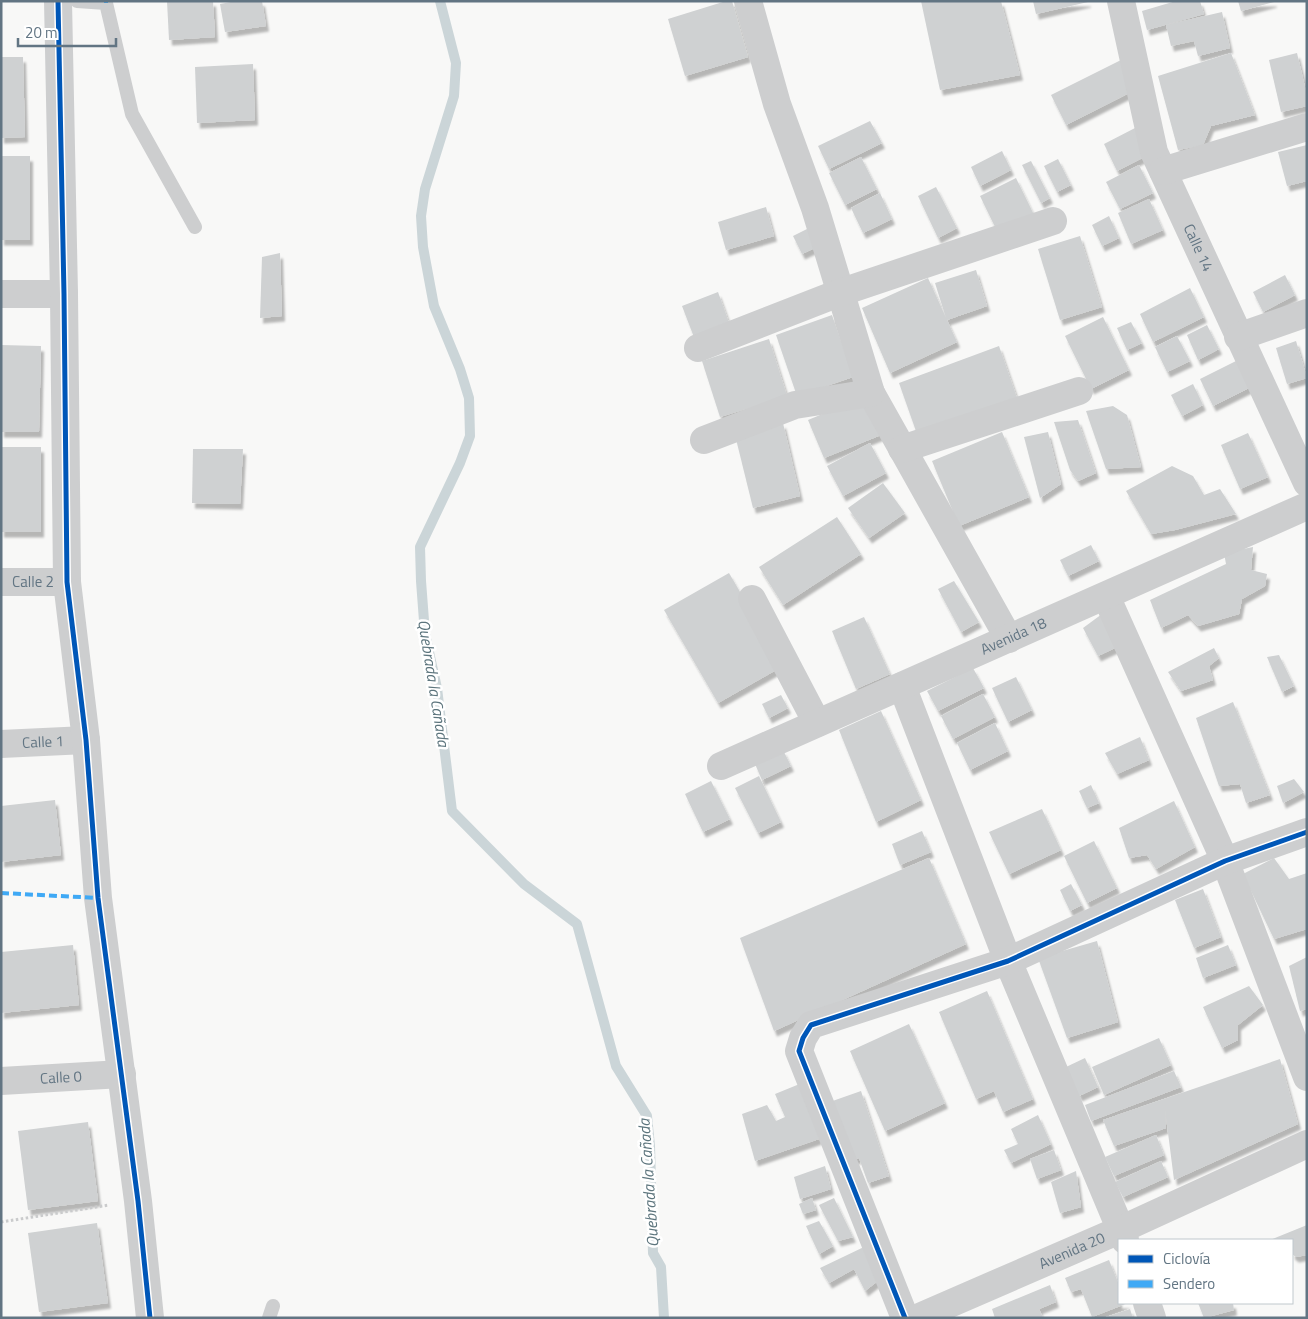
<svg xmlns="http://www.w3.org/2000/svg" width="1308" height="1319" viewBox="0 0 1308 1319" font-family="'Titillium Web',sans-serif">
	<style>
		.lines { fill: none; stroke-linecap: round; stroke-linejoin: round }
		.stream { stroke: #cbd5d8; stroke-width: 10 }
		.building { fill: #cfd1d2; filter: url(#shadow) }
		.path { stroke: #cacbcc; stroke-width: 3; stroke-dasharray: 2.5 2.5; stroke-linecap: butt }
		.service { stroke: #cdcecf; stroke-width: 14 }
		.minor { stroke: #cdcecf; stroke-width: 28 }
		.tertiary { stroke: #cdcecf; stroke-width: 28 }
		.quiet { stroke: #3fa9f5; stroke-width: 4; stroke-dasharray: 8 4; stroke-linecap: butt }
		.cycleway-casing { stroke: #fff; stroke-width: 8 }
		.cycleway { stroke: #0057b8; stroke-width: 5 }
		.labels { text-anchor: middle; stroke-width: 5; stroke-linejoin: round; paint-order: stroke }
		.street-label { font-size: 15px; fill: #627583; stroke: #fff }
		.water-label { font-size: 16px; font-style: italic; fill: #5d757d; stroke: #fff }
	</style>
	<defs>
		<filter id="shadow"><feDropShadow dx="3" dy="5.5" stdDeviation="1" flood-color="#0004"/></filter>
	</defs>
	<rect width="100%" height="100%" fill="#f8f8f7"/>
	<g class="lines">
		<path class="stream" d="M440,1L456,63L454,96L425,189L421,216L423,247L434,306L460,369L469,398L470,436L460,463L420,547L421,581L425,634L437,688L452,811L524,884L577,924L616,1066L647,1116L650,1146L653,1253L661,1267L664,1318"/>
	</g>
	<g class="building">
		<path d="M167,1H213L215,37L169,40Z"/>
		<path d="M236,1H262L266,26L225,32L220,4Z"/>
		<path d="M726,1H732L748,57L685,76L668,19Z"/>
		<path d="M921,1H1001L1020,75L940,90Z"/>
		<path d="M1033,1H1088V2L1036,14Z"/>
		<path d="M1176,1H1200L1204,14L1147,30L1142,11Z"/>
		<path d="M1238,1H1274V2L1241,11Z"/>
		<path d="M1222,12L1230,48L1198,56L1194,41L1171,46L1166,25Z"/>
		<path d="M1231,53L1255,115L1211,126L1203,145L1178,150L1158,76Z"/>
		<path d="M1297,53L1307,96V106L1281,112L1269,60Z"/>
		<path d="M1,57H23L25,137L1,138Z"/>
		<path d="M1121,60L1135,90L1066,125L1051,95Z"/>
		<path d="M253,64L255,120L197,123L195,67Z"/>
		<path d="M870,121L882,143L829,169L818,146Z"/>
		<path d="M1135,128L1148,155L1117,171L1104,144Z"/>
		<path d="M1307,145V181L1287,186L1278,152Z"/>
		<path d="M1002,151L1011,170L980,186L971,167Z"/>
		<rect x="1" y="156" width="29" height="84"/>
		<path d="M861,157L877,189L845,205L829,173Z"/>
		<path d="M1058,159L1071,185L1057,192L1044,166Z"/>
		<path d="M1031,161L1050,198L1041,203L1022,165Z"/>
		<path d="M1139,165L1153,193L1120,209L1106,182Z"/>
		<path d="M1016,178L1034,215L998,233L980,196Z"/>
		<path d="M936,187L957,228L938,238L918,196Z"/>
		<path d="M880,193L892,219L863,233L851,208Z"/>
		<path d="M1149,199L1163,230L1131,244L1118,213Z"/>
		<path d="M766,207L774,236L726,250L718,222Z"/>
		<path d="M1109,216L1119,238L1102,246L1092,225Z"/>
		<path d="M813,226L823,244L802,254L793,236Z"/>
		<path d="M1080,236L1102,307L1060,320L1038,249Z"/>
		<path d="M280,253L282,316L260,318L262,257Z"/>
		<path d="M976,270L987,306L947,320L957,342L890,373L862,308L928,278L946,318L935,283Z"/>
		<path d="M1285,275L1295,295L1263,312L1253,292Z"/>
		<path d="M1190,288L1204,317L1153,342L1140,314Z"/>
		<path d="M718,292L732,331L697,345L682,306Z"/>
		<path d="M832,315L853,377L797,396L776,335Z"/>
		<path d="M1103,317L1129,370L1091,389L1065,336Z"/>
		<path d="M1131,322L1142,343L1127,350L1117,328Z"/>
		<path d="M1207,325L1219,349L1198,360L1187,335Z"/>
		<path d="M1177,336L1190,361L1167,372L1155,347Z"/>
		<path d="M769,339L787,396L720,417L702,361Z"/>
		<path d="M1296,341L1307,378L1287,384L1276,348Z"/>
		<path d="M1,345L41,346L39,432H1Z"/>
		<path d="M999,346L1017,398L917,434L899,383Z"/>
		<path d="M1242,358L1255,385L1213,406L1200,379Z"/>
		<path d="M1193,384L1203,405L1182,416L1171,395Z"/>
		<path d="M866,396L881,435L824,458L808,420Z"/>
		<path d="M1113,406L1127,415L1141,467L1106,469L1086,411Z"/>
		<path d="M1078,420L1096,473L1078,481L1070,470L1054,422Z"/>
		<path d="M783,423L800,496L753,508L735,435Z"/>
		<path d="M1002,432L1029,497L959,526L932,461Z"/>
		<path d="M1048,432L1061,484L1040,498L1024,437Z"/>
		<path d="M1248,433L1268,477L1240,489L1221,445Z"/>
		<path d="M870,443L886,473L843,496L827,466Z"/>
		<rect x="1" y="447" width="40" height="85"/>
		<path d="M193,449H243L240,504L192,503Z"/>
		<path d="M1172,466L1193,476L1204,495L1220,489L1236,514L1175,530L1151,534L1126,491Z"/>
		<path d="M883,483L905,513L869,538L848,508Z"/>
		<path d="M837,517L861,554L783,605L759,567Z"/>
		<path d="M1091,545L1099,561L1068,576L1060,560Z"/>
		<path d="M1253,547L1251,570L1267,574L1265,586L1242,599L1239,614L1198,626L1188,615L1161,628L1150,600L1226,564L1224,553Z"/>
		<path d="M729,573L783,666L718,703L664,610Z"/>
		<path d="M954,581L979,622L961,632L938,589Z"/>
		<path d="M1102,614L1117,647L1098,656L1083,628Z"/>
		<path d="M864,617L890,674L856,689L832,631Z"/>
		<path d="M1214,648L1219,658L1209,666L1213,680L1181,691L1168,672Z"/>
		<path d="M1279,655L1294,686L1282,692L1267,657Z"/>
		<path d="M973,668L984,688L938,711L927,691Z"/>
		<path d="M1016,677L1032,710L1008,722L992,688Z"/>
		<path d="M983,694L995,717L953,739L941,716Z"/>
		<path d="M781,695L788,708L769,718L762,704Z"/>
		<path d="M1233,702L1270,795L1246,803L1240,784L1219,786L1196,718Z"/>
		<path d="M881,711L921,800L876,822L839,730Z"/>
		<path d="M995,723L1008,751L970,770L957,743Z"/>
		<path d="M1140,737L1149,760L1117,774L1105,753Z"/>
		<path d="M783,750L791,766L762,780L755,764Z"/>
		<path d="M759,776L781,822L758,833L735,788Z"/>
		<path d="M1294,779L1304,792L1283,803L1277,786Z"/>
		<path d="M711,781L730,819L703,832L685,794Z"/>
		<path d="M1091,785L1099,803L1087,808L1079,791Z"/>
		<path d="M55,800L61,855L1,862V806Z"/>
		<path d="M1174,801L1195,847L1156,869L1147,855L1129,858L1119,828Z"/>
		<path d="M1042,809L1061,850L1009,874L989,832Z"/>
		<path d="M922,831L931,852L900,865L892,844Z"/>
		<path d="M1094,841L1117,888L1087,903L1064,856Z"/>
		<path d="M929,858L966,944L774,1031L740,938Z"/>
		<path d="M1274,858L1289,879L1307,873V929L1274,939L1243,874Z"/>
		<path d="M1071,884L1082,905L1070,911L1060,890Z"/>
		<path d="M1203,889L1221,937L1194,948L1175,900Z"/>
		<path d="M1097,941L1118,1022L1067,1038L1038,958Z"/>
		<path d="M73,945L79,1005L1,1013V952Z"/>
		<path d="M1228,945L1236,965L1203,978L1196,958Z"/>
		<path d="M1307,957V1009L1300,1011L1289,966Z"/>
		<path d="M1249,986L1263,1005L1238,1025V1040L1222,1048L1203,1007Z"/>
		<path d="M987,991L1033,1099L1003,1112L994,1091L976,1099L939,1012Z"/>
		<path d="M909,1024L945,1103L885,1131L850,1051Z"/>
		<path d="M1159,1038L1171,1065L1104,1095L1092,1067Z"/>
		<path d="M1085,1058L1098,1087L1079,1096L1066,1067Z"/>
		<path d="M1280,1059L1298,1124L1174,1180L1165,1109L1166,1128L1114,1146L1103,1120Z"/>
		<path d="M1174,1071L1181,1087L1091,1121L1085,1105Z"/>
		<path d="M802,1083L819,1139L755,1161L742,1114L767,1105L776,1121L785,1117L775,1094Z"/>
		<path d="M861,1091L889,1176L868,1183L859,1158L844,1162L824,1104Z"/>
		<path d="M1038,1115L1051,1144L1011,1163L1004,1150L1018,1144L1011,1129Z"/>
		<path d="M88,1122L98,1201L28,1210L18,1131Z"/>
		<path d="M1156,1135L1164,1155L1114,1176L1105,1157Z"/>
		<path d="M1054,1150L1061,1170L1037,1179L1030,1159Z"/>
		<path d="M1161,1161L1168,1177L1123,1197L1115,1182Z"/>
		<path d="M825,1166L831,1189L800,1199L794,1177Z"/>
		<path d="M1076,1171L1081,1207L1060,1213L1051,1182Z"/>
		<path d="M812,1198L816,1210L803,1214L799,1204Z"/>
		<path d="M834,1198L853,1237L838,1241L819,1205Z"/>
		<path d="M819,1221L833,1246L819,1254L806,1226Z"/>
		<path d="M97,1223L108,1303L39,1312L28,1233Z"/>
		<path d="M1307,1225V1255L1296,1257L1292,1254V1240H1270Z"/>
		<path d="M866,1246L879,1280L865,1291L854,1269L829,1283L820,1268Z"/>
		<path d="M1109,1260L1119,1285V1303H1128L1092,1317L1081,1289L1071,1292L1065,1278Z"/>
		<path d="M1050,1285L1056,1302L1039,1309L1043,1318H995L992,1309Z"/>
		<path d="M1198,1303H1233L1234,1310L1204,1318Z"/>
		<path d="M1130,1309L1133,1318H1106V1317Z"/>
	</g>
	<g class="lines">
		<path class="path" d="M1,1222L109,1205"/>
		<g class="service">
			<path d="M77,1L106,3L132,114L195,227"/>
			<path d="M269,1318L273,1306"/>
		</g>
		<g class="minor">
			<path d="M748,1L777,104L815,208L871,393L1009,639"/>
			<path id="s1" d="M1121,1L1154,152L1307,483"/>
			<path d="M1163,171L1307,127"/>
			<path d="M1,294H64"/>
			<path d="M1238,337L1307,313"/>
			<path d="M698,348L839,293L1053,221"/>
			<path d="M704,440L795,405L871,393"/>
			<path d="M902,449L1079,391"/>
			<path id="s2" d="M1,582H67"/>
			<path d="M1106,596L1225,861L1307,1077"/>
			<path d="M752,599L817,723"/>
			<path d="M902,686L1008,961L1125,1240"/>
			<path id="s3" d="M1,744L86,740"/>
			<path id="s4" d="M721,766L1307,506"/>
			<path d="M1147,1303L1152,1318"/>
			<path d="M905,1318L799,1051L803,1038L811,1025L1008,961L1225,861L1307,832"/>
			<path id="s5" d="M917,1318L1122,1229L1307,1144"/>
		</g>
		<g class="tertiary">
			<path d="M58,1L64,294L67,582L86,740L98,898L138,1201L150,1318"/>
			<path id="s6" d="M1,1081L122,1074"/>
		</g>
		<g class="quiet">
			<path d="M106,3V1"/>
			<path d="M1,893L98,898"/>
		</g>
		<defs>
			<g id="cycleway">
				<path d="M58,1L64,294L67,582L86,740L98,898L138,1201L150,1318"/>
				<path d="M905,1318L799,1051L803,1038L811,1025L1008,961L1225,861L1307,832"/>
			</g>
		</defs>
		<use href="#cycleway" class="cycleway-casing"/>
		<use href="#cycleway" class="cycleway"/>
	</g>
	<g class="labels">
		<g class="street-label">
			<text dy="5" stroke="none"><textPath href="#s1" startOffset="260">Calle 14</textPath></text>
			<text dy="5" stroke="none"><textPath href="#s2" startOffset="32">Calle 2</textPath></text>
			<text dy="5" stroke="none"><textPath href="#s4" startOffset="320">Avenida 18</textPath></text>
			<text dy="5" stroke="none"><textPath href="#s3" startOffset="42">Calle 1</textPath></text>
			<text dy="5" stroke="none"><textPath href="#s6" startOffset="60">Calle 0</textPath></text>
			<text dy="5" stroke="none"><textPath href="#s5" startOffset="169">Avenida 20</textPath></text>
		</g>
		<g class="water-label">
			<text transform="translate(434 683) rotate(81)" y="6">Quebrada la Cañada</text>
			<text transform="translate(648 1183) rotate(-94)" y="6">Quebrada la Cañada</text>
		</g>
	</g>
	<rect width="1308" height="1319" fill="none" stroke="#627583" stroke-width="5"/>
	<rect x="1118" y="1239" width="175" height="65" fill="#ffffff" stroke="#c0c8cd"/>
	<rect x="1128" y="1255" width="25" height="8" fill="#0057b8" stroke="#c0c8cd"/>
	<text x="1163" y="1264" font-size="15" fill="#627583">Ciclovía</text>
	<rect x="1128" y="1280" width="25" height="8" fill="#3fa9f5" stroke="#c0c8cd"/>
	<text x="1163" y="1289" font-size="15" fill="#627583">Sendero</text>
	<path d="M18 38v8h98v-8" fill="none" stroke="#627583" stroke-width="2.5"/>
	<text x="25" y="38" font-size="15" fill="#627583" stroke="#ffffff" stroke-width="4" paint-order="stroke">20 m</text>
</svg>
